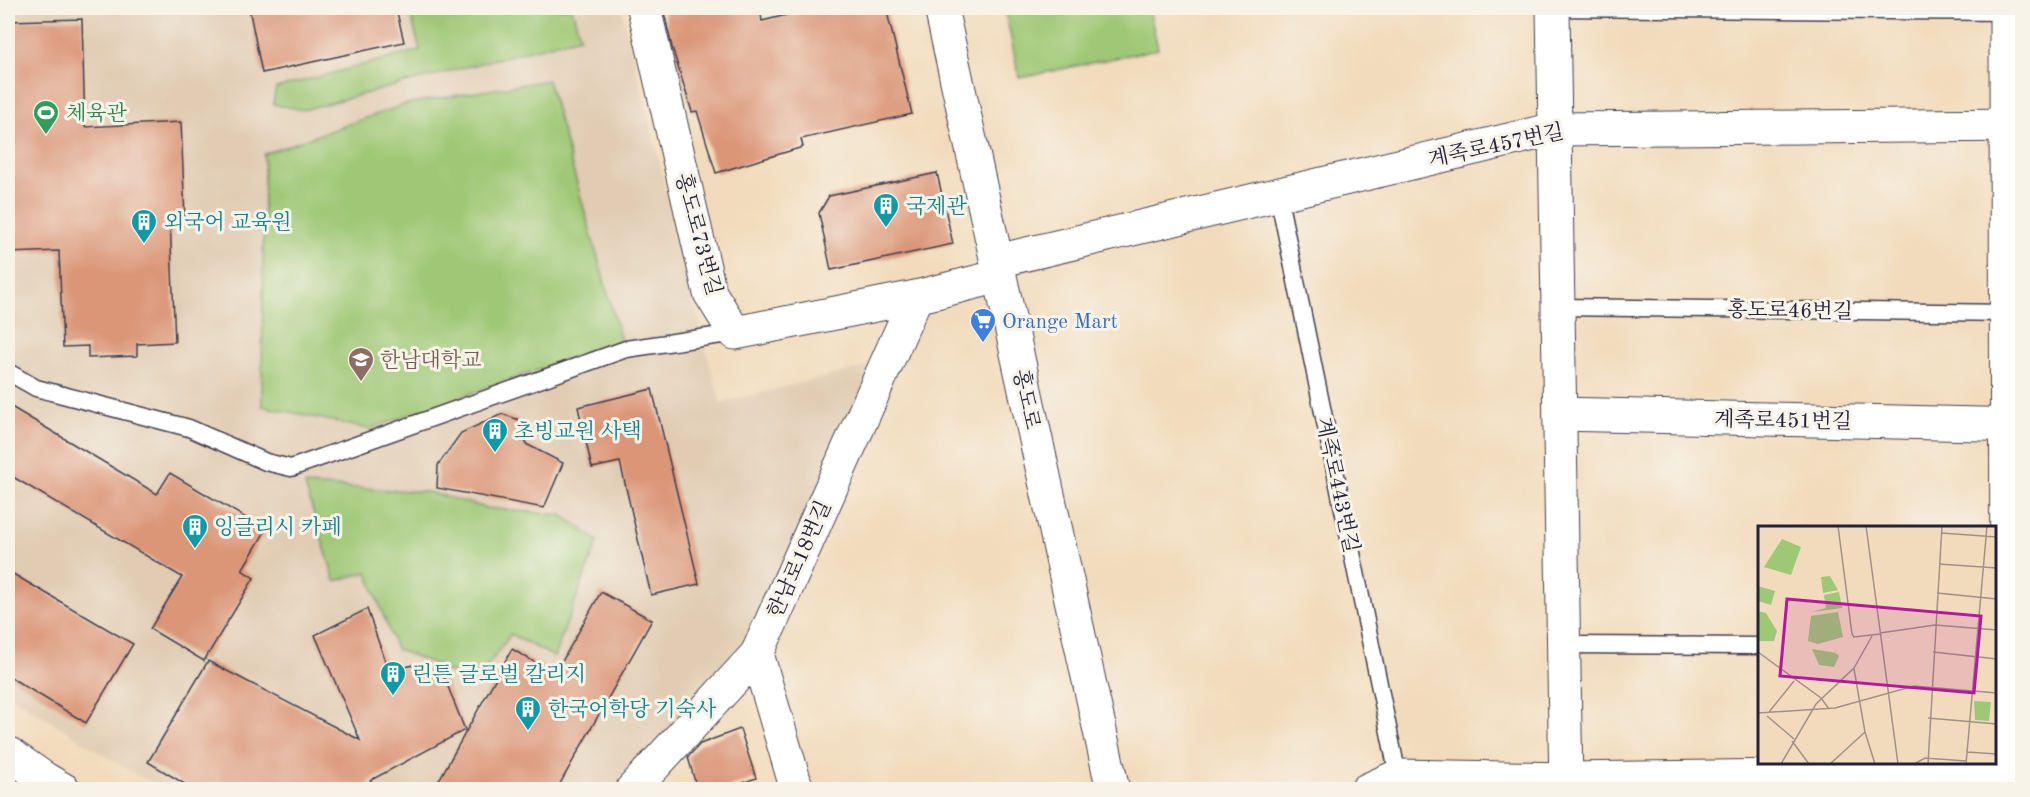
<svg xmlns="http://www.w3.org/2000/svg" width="2030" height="797" viewBox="0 0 2030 797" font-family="'Old Standard TT','Noto Serif KR',serif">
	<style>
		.built { fill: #e1ccb3 }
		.green { fill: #9ec875; stroke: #607558; stroke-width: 1.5 }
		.building { fill: #db9678 }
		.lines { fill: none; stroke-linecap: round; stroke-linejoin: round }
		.service-casing { stroke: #413e4e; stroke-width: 19 }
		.minor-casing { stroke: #413e4e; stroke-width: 35 }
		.service { stroke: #fff; stroke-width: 16 }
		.minor { stroke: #fff; stroke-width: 33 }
		.labels { text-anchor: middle; stroke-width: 6; stroke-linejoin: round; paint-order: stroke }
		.leisure-label { font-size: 21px; fill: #27864d; stroke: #f7f3e8; text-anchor: start }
		.street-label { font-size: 21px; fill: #22223b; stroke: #f7f3e8 }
		.culture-label { font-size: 21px; fill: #0d838f; stroke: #f7f3e8; text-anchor: start }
		.shop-label { font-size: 21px; fill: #366cbe; stroke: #f7f3e8; text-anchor: start }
		.education-label { font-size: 21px; fill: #785e54; stroke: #f7f3e8; text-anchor: start }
		.inset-road { fill: none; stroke: #9f9188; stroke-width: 1.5 }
		.view { fill: #b5179e; fill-opacity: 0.15; stroke: #b5179e; stroke-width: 3 }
		.inset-edge { fill: none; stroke: #22223b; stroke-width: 3 }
	</style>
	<rect width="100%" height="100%" fill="#f7f3e8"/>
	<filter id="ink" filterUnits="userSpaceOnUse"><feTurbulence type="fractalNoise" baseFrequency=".0167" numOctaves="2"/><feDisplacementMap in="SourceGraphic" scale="12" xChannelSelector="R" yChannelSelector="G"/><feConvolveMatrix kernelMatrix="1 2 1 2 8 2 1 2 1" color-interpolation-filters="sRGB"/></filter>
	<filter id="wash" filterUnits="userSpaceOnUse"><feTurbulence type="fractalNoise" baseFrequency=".008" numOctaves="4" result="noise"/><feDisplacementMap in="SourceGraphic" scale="24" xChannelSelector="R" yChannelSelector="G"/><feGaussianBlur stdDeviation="1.35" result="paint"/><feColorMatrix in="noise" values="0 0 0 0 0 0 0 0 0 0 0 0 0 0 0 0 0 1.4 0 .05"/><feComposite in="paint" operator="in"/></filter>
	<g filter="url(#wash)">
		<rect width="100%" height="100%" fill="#f2dbbc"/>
		<path class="built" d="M8,8H621L708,358L721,403L881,363L739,668L628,789H165L133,773L8,694Z"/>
		<g class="green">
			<path d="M409,8H572L580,37L303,110L273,104L276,88L420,50Z"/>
			<path d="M1038,8H1149L1158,49L1019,78L1006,14Z"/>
			<path d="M548,80L621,341L369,429L262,406L264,154L406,104Z"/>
			<path d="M305,485L429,492L486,508L562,515L598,541L554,657L511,634L482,673L467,682L437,665L396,649L367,572L335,581Z"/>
		</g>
		<g id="blocks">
			<g class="building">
				<path d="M249,8H396L404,42L262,73Z"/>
				<path d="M663,8H760L762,21L815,8H886L912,114L801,139L803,147L716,173L697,111L692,112L672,47Z"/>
				<path d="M82,19L85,127L181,122L185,219L170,220L175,342L137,344V356L88,358V346L63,347L59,251L8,253V21Z"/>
				<path d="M937,173L953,244L831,270L819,213L829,196Z"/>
				<path d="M652,389L699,584L651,595L620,462L592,468L578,407Z"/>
				<path d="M8,405L157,494L170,473L266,530L242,570L254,578L204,661L150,629L182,577L8,474Z"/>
				<path d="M502,414L525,422L526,444L563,463L544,508L437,488L438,465L461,433Z"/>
				<path d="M8,571L133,644L86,723L8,676Z"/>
				<path d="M601,592L652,620L557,789H434L512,649L555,674Z"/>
				<path d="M367,609L389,672L413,665L417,673L428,671L435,677L443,674L465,730L371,780L365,789H193L148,762L208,661L360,740L315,635Z"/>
				<path d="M740,729L756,778L727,789H697L688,757L700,744Z"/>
			</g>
		</g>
	</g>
	<g filter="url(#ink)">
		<use href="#blocks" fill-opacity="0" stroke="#413e4e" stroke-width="1.5"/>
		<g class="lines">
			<defs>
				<g id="service">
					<path d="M1553,8L2011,12"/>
					<path d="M1278,194L1398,776"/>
					<path d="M1558,307L2010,313"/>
					<path d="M8,372L36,388L189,428L266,462L291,468L626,349L735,333"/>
					<path d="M1564,645L1760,646"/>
				</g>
				<g id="minor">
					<path d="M644,8L710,293L735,333L916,297L1000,276"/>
					<path d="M941,8L1113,790"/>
					<path d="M1553,8L1566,790"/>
					<path d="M2006,8L2007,790"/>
					<path d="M997,261L1555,129L2022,125"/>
					<path d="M1560,414L2022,425"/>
					<path d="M757,654L797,790"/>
					<path d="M8,753L45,779L64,790"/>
					<path d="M632,790L757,654L916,297"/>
					<path d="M1367,790L1398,776L1566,779L2022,773"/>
				</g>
			</defs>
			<use href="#service" class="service-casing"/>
			<use href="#minor" class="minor-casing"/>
			<use href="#service" class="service"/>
			<use href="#minor" class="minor"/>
		</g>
	</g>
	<defs>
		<symbol id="stadium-pin" viewBox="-11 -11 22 30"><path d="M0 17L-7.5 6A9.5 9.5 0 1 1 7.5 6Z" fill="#2e9e5b" stroke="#f7f3e8"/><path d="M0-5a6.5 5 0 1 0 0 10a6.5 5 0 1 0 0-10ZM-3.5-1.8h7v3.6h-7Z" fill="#fff"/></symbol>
		<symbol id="building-pin" viewBox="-11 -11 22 30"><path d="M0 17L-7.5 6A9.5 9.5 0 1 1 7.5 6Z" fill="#0f9aa8" stroke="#f7f3e8"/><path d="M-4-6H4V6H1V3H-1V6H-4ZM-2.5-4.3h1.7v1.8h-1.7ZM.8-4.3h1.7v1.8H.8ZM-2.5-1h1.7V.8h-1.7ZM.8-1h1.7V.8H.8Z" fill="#fff"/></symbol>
		<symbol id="supermarket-pin" viewBox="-11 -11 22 30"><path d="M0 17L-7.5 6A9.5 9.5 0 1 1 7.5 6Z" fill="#3f7fe0" stroke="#f7f3e8"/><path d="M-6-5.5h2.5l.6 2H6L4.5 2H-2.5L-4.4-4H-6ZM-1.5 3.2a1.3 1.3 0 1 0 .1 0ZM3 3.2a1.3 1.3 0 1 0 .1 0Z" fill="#fff"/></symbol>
		<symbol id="university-pin" viewBox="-11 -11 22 30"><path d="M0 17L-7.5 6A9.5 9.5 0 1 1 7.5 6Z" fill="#8d6e63" stroke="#f7f3e8"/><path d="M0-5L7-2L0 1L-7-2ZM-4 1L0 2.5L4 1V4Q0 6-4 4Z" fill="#fff"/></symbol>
	</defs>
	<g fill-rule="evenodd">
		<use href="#stadium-pin" x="31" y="98" width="30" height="40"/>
		<use href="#building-pin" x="871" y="191" width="30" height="40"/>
		<use href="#building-pin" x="129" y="207" width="30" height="40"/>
		<use href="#supermarket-pin" x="968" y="306" width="30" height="40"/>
		<use href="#university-pin" x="346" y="345" width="30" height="40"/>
		<use href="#building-pin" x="480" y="416" width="30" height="40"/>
		<use href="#building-pin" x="180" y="512" width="30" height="40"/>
		<use href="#building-pin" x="378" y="659" width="30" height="40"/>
		<use href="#building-pin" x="513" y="694" width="30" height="40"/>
	</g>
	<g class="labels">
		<g class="leisure-label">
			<text x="66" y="120">체육관</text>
		</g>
		<g class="street-label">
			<text transform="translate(1496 145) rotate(-12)" y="7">계족로457번길</text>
			<text transform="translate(699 234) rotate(75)" y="7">홍도로73번길</text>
			<text transform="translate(1790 310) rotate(1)" y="7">홍도로46번길</text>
			<text transform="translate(1027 399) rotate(78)" y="7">홍도로</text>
			<text transform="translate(1783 420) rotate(1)" y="7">계족로451번길</text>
			<text transform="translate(1338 485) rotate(78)" y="7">계족로443번길</text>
			<text transform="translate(799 559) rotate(-66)" y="7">한남로18번길</text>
		</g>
		<g class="culture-label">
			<text x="906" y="213">국제관</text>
			<text x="164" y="229">외국어 교육원</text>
			<text x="514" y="438">초빙교원 사택</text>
			<text x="214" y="534">잉글리시 카페</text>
			<text x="412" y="681">린튼 글로벌 칼리지</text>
			<text x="548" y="716">한국어학당 기숙사</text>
		</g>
		<g class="shop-label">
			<text x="1002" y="328">Orange Mart</text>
		</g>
		<g class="education-label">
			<text x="380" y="367">한남대학교</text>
		</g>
	</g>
	<g transform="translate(1758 526)">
		<rect width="238" height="238" fill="#f2dbbc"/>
		<path d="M24,13L43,21L33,49L6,41ZM72,50L80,64L65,67L63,51ZM0,60L17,65L13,79L0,75ZM81,66L84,82L54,86L68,82L66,69ZM0,85L8,87L19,105L16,115H0ZM80,86L85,111L60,118L50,115L53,90ZM54,123L78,127L81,130L76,141L61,139ZM216,175L233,176L231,195L217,194Z" fill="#9ec875"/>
		<path class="inset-road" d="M80,0L94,108L96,111L122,108M108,0L140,238M183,7L239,11M181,38L239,42M179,67L239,73M122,107L177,99L239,104M0,126L63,172L71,183M175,126L239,133M96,143L107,206L117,238M11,186L36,155M0,187L77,182L156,160L239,167M9,190L36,213M170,192L239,198M34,215L51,238M209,226L239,228M23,238L58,178L96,142L114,110M72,238L107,206M156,238L167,232L208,235M170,238L184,0M208,238L229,0"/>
		<path class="view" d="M29,73L223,90L216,167L22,150Z"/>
		<rect width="238" height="238" class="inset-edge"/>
	</g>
	<rect width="2030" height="797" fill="none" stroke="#f7f3e8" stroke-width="30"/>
</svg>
